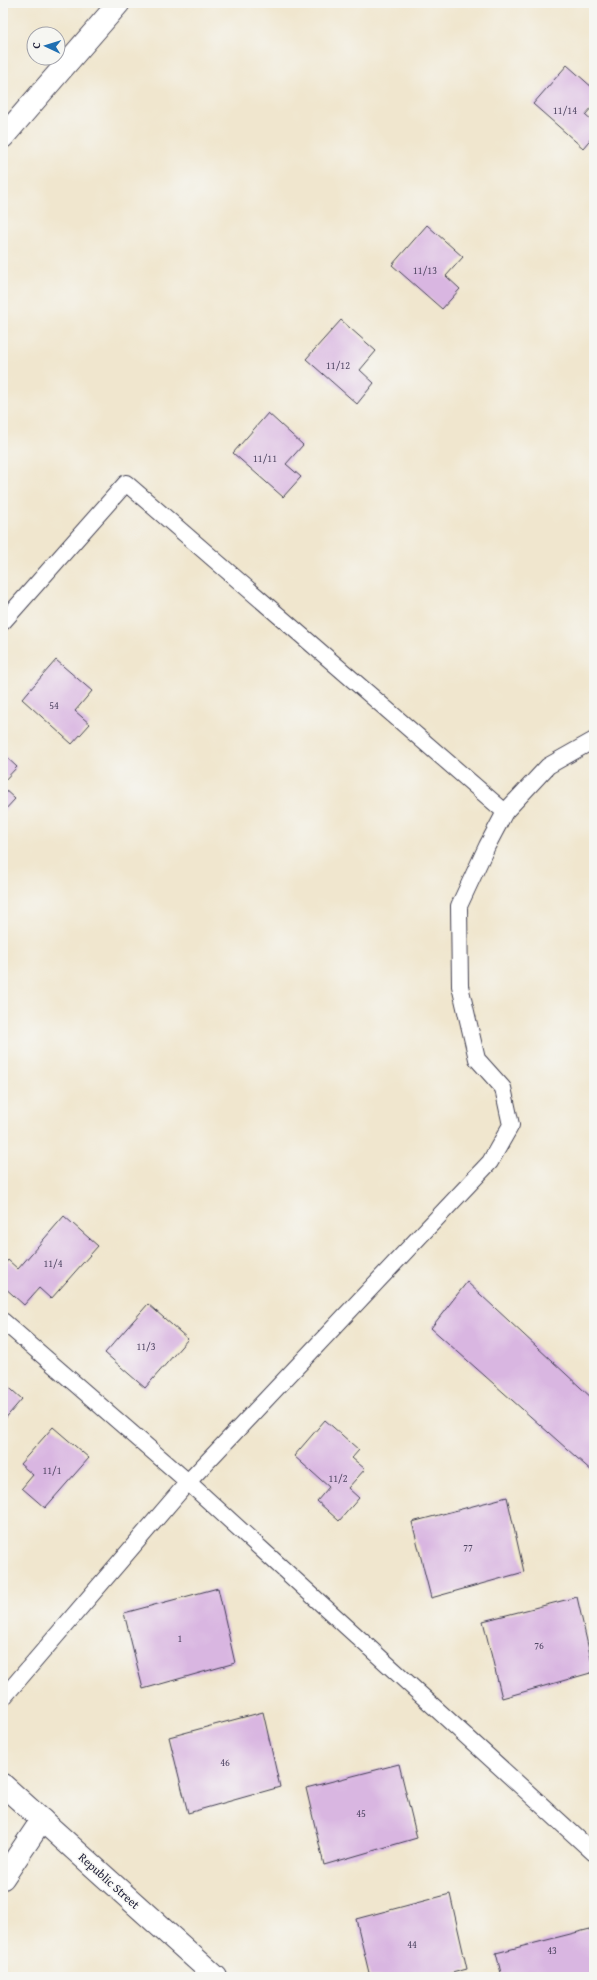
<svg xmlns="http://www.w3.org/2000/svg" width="597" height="1980" viewBox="0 0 597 1980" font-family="'Gentium Book Plus',serif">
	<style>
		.building { fill: #d9b6e1 }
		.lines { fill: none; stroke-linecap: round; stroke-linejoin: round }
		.service-casing { stroke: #413f51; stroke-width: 18 }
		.minor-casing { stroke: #413f51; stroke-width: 24 }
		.tertiary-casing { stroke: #413f51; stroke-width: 24 }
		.secondary-casing { stroke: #413f51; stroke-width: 24 }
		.service { stroke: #fff; stroke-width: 16 }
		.minor { stroke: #fff; stroke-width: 22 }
		.tertiary { stroke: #fff; stroke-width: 22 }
		.secondary { stroke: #fff; stroke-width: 22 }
		.labels { text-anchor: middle; stroke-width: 3; stroke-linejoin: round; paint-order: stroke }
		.number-label { font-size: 10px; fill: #504764 }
		.street-label { font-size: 12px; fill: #22223b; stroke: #f6f6f2 }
	</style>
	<rect width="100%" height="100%" fill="#f6f6f2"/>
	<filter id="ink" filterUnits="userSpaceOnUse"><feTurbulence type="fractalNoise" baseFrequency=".025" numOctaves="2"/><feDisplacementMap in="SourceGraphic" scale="8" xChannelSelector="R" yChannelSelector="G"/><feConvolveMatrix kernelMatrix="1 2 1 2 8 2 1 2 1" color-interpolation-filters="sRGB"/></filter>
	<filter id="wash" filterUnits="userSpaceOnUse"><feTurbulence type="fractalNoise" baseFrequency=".012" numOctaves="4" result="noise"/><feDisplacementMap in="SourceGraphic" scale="16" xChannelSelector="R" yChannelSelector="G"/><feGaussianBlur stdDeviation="0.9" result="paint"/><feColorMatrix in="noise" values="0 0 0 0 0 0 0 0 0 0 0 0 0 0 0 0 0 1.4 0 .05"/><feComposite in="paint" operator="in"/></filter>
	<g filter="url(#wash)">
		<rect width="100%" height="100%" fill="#f0e6ce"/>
		<g id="blocks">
			<g class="building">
				<path d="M567,65L594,89V105L585,115L594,123V135L583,148L533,104Z"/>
				<path d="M427,225L463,257L446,276L460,289L442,309L392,265Z"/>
				<path d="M341,320L376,351L360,370L374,383L357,404L306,359Z"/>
				<path d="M268,413L303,445L286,464L301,477L283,497L233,453Z"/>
				<path d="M56,660L92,691L75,711L90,724L72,744L22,699Z"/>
				<path d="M3,754L17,767L3,782Z"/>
				<path d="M3,788L15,799L3,812Z"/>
				<path d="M64,1216L98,1246L51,1299L39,1288L24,1305L3,1286V1266L8,1260L18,1269Z"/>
				<path d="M467,1282L594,1400V1473L431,1328Z"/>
				<path d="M148,1304L188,1339L145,1388L105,1353Z"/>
				<path d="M3,1382L22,1399L3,1421Z"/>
				<path d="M325,1420L359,1450L352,1458L365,1469L348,1488L359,1498L339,1521L317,1501L329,1487L294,1456Z"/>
				<path d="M53,1427L89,1458L45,1508L22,1488L33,1475L20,1464Z"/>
				<path d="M507,1497L524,1572L431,1598L412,1522Z"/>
				<path d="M218,1588L235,1663L143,1689L124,1613Z"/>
				<path d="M577,1597L594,1672L502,1698L483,1621Z"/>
				<path d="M263,1712L280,1787L188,1813L169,1737Z"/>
				<path d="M399,1764L417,1838L324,1865L306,1788Z"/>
				<path d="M450,1894L467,1969L437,1977H370L356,1919Z"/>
				<path d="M590,1929L594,1946V1977H502L496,1953Z"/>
			</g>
		</g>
	</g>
	<g filter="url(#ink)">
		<use href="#blocks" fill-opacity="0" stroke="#413f51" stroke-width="1"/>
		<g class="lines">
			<defs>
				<g id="service">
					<path d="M3,622L126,483L505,812"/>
					<path d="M3,1321L188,1482L594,1853"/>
					<path d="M3,1698L188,1482L490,1162L511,1125L503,1088L477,1059L460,986L459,906L487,846L505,812L548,766L594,740"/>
				</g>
				<path id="minor" d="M3,137L119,3"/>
				<path id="tertiary" d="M3,1878L42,1820"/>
				<path id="secondary" d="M3,1785L216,1977"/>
			</defs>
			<use href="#service" class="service-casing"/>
			<use href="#minor" class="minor-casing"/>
			<use href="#tertiary" class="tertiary-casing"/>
			<use href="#secondary" class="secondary-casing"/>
			<use href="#service" class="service"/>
			<use href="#minor" class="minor"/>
			<use href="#tertiary" class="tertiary"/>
			<use href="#secondary" class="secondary"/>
		</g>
	</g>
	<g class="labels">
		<g class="number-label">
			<text x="565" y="114">11/14</text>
			<text x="425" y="274">11/13</text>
			<text x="338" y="369">11/12</text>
			<text x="265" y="462">11/11</text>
			<text x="54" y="709">54</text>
			<text x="53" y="1267">11/4</text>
			<text x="146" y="1350">11/3</text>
			<text x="52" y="1474">11/1</text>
			<text x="338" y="1482">11/2</text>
			<text x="468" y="1551">77</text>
			<text x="180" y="1642">1</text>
			<text x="539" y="1649">76</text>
			<text x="225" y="1766">46</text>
			<text x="361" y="1817">45</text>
			<text x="412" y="1948">44</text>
			<text x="552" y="1954">43</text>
		</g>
		<g class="street-label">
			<text transform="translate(109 1881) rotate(42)" y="4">Republic Street</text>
		</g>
	</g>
	<rect width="597" height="1980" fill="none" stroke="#f6f6f2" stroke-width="16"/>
	<g transform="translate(46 46) rotate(274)"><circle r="19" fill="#f6f6f2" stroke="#a1a1a9"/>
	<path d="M0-3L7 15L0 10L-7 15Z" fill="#1f6fb2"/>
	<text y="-6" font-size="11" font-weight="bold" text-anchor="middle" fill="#22223b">С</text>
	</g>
</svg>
